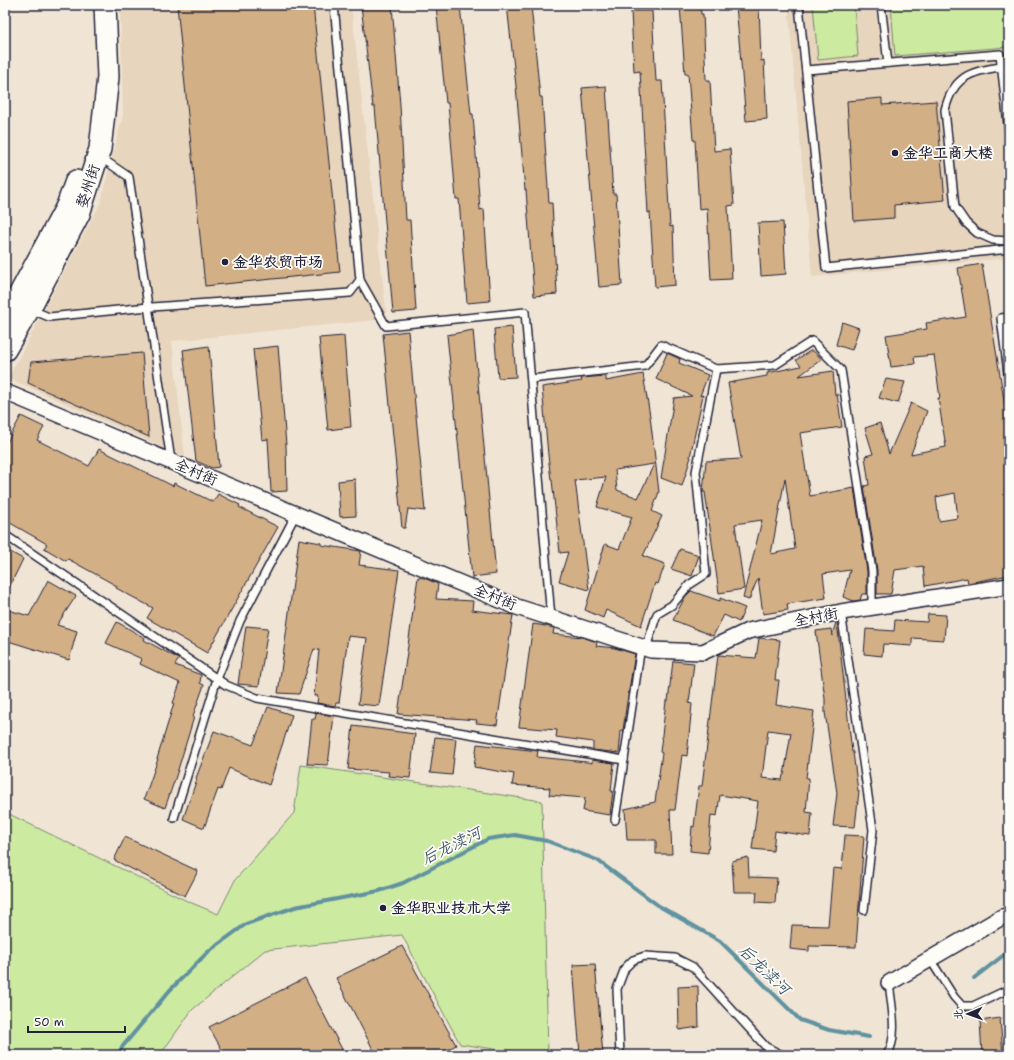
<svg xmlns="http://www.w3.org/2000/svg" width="1014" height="1060" viewBox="0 0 1014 1060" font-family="'Shantell Sans','LXGW WenKai TC',sans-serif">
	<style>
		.built { fill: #e7d5bd }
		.green { fill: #cdeaa1; stroke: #78866e }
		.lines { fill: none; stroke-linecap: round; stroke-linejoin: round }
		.stream { stroke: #6192a0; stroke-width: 4 }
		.building { fill: #d3af85; stroke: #22223b; fill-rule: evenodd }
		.service-casing { stroke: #22223b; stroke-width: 10 }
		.minor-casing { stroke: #22223b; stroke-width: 18 }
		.secondary-casing { stroke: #22223b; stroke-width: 24 }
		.service { stroke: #fdfcf7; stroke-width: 7 }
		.minor { stroke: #fdfcf7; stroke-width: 15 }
		.secondary { stroke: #fdfcf7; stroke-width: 21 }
		.poi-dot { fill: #22223b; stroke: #fdfcf7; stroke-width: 1.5 }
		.labels { text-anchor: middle; stroke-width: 3.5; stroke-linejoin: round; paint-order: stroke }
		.poi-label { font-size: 15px; font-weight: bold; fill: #22223b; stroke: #fdfcf7; text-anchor: start }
		.street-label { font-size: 15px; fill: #22223b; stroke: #fdfcf7 }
		.water-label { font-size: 16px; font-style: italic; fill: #425a6d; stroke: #fdfcf7 }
	</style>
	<rect width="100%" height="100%" fill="#f0e5d5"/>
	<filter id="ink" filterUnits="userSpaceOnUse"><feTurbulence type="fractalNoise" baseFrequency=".025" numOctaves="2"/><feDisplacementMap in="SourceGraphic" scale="8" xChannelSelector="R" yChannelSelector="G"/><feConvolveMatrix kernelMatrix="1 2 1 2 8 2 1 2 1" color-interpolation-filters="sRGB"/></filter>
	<g filter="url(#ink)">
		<g class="built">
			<path d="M120,5H351L387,319L172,341L185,457L8,378L100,204L123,115Z"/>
			<path d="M788,5H891L895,56L1007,47L1009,67L1008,258L812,277Z"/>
		</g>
		<g class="green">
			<path d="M813,5H854L858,56L818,60Z"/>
			<path d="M891,5H1009V67L1007,47L895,56Z"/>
			<path d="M301,765L542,801L548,1055H535L460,1044L402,935L265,950L192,1010L160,1055H5V812L187,901L218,914L235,880L294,813Z"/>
		</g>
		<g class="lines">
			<g class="stream">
				<path d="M974,978L1009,951"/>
				<path d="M117,1055L123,1046L170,990L209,951L246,924L295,907L379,891L403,883L488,839L515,835L547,841L597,860L659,906L720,941L800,1020L829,1030L869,1037"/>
			</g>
		</g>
		<g class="building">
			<path d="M177,5H313L340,272L205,286Z"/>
			<path d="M361,5H392L400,105L406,220H410L416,311L393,313L375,107H373Z"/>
			<path d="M436,5H460L471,114H473L480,210L484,209L490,301L467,303L459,199H456L448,103H446Z"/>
			<path d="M507,5H531L540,97H542L549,203H552L557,294L534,296L526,190H525L516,86Z"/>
			<path d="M680,5H700L701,14H703L706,80H710L714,151L730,149L734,205L728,206L732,279L711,280L707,208L699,209L695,140H693L688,74H685Z"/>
			<path d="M736,5H759L761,61L764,60L767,119L746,121Z"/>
			<path d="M631,11H652L656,81H662L670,227L673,226L675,285L655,287L650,212L648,213L640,71L634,72Z"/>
			<path d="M606,86L613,194H616L622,285L599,287L582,88Z"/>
			<path d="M882,98V105L936,101L945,200L894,205V218L854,221L847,101Z"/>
			<path d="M783,222L786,274L761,276L758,223Z"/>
			<path d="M982,264L1009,431V575L968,583L967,578L925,586L923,566L895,570L891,594H877V570L864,486L869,485L865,456L873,454L865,428L880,423L889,454L911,403L927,411L911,454L946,447L938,398H940L934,355L914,357L915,364L891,367L886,335L927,329L926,323L966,317L958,268ZM955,493L958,518L939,521L936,497Z"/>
			<path d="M842,322L859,328L852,350L836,345Z"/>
			<path d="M512,327L516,377L498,378L494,329Z"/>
			<path d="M473,330L496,574L472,577L447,335Z"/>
			<path d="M408,331L425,511L408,509L405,528H402L383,334Z"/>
			<path d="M344,336L351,427L328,430L319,338Z"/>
			<path d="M209,346L219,467L212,468L196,461L183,350Z"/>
			<path d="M278,346L286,445L287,491L271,492L268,439L262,440L253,349Z"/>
			<path d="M810,351H813L822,359L799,376L833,371L835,395L837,394L842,427L800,433L810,496L854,488L867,571V594H862L860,600L854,601L843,597L850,570L823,574L826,598L787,604L788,610L763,614L758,578L749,600L743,598L762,520L735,524L744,589L719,593L705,492H703L706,461L741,459L728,383L767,376V373L801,366L796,360ZM785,478L795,549L771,554Z"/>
			<path d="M142,353L149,437L28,383L31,362Z"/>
			<path d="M667,353L680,359L679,363L708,375L700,396L703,395L690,457H691L682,486L661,478L674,398L692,396L656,379Z"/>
			<path d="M643,374L650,416L659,492L652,511L662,516L643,556L665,564L658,584L655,583L641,626L606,610L603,618L585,610L605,544L619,549L632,517L597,507L606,477L575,480L589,590L559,581L568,552L560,553L552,480H551L548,455L542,387L582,381L581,378L606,376V381ZM654,464L638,498L617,490L615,470Z"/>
			<path d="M886,379L905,382L898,403L879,398Z"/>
			<path d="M21,416L44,427L37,440L89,466L99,449L173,486L174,483L213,502L218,494L240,505L239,507L278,527L207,653L147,618L153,608L116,588L117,586L68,559L66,561L44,548L47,544L5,520V446Z"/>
			<path d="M355,479L356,516L340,517L338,481Z"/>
			<path d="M299,539L321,543V545L361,551L359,565L399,570L379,706L358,704L367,638L348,636L339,703H336L335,706L317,703L318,696H314L319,650L314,649L299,694L278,693Z"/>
			<path d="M5,549L23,559L5,596Z"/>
			<path d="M680,549L699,555L692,576L671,569Z"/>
			<path d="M418,577L424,578L438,584L436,599L473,601L472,610L513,615L497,725L476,723L477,720L398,714Z"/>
			<path d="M48,580L76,596L57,625L77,631L69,660L5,640V609L29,616Z"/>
			<path d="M691,591L720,601V598L745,608L739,622L724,615L713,636L673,620L685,597Z"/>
			<path d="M928,614L946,615L944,640L912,638V646L883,644L882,656L864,654L866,629L894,631L895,620L927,622Z"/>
			<path d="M117,622L145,638L144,640L179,659L175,665L201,675L200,683L204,685L193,716L194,717L177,773L165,808L144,799L158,759H157L174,703H173L180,683L140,664L142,659L106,643Z"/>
			<path d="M836,622H837L852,752H853L858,791H859L855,827L833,826L837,793L825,712V699L816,631L831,629L832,636Z"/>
			<path d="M533,624L546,626L554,628L553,634L582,637L597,642L596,646L615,648L635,654L626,708L623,731H621L619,753L593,750V742L556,737L557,730L519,727Z"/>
			<path d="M246,626L268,628L259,686L238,684Z"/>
			<path d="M759,638L780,640L775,680H779L776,705L814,711L806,778H809L806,812L812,813L810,836L775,831L773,851L752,849L758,801L720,795L717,816L711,815L708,853L690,851L692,826L694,827L699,786H702L718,655L756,658ZM768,730L791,733L784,775H783L782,780L762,778Z"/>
			<path d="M673,661L694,663L689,703L692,704L687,756L682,755L675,810H670L672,854H656V840H627L625,809L655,802L662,753L660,752L666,701H668Z"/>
			<path d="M268,707L292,715L269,785L229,768L221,790L218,789L204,828L183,819L197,779L196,778L214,731L253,745Z"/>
			<path d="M316,713L334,716L328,765L307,764L312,719H315Z"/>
			<path d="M353,726L415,734L410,778L388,776L389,772L348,769Z"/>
			<path d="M435,737L456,739L452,775L430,773Z"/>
			<path d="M477,744L538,751L537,757L587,762L592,763V760L614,763L611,791H613L610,815L583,811L585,798L549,795L550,788L512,785L514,774L474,767Z"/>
			<path d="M845,835L864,836L856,947L809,946V951L790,949L792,925L828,926L833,868L842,869Z"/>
			<path d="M125,837L198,871L185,896L114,860Z"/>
			<path d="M748,857L749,877L777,878L775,903L756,902L757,892H734L732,861Z"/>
			<path d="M402,946L456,1045L438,1055H376L336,978Z"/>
			<path d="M595,964L603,1055H580L573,965Z"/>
			<path d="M305,978L345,1055H225L209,1027Z"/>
			<path d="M698,986L699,1027L679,1030L678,987Z"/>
			<path d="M1000,1018L1003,1055H982L980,1021Z"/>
		</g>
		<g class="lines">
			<defs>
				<g id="service">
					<path d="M799,5L826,268L1009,249"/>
					<path d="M881,5L888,63"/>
					<path d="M1001,67C970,71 953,77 945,110L955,207L966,223L977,233L993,240L1009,241"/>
					<path d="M806,70L1000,54L1009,133"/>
					<path d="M100,157L129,177L171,461"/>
					<path d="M360,280L386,326L525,312L551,618"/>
					<path d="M32,310L49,317L138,308L350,293L360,280L334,5"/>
					<path d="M1009,317L1001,318L1009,381"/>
					<path d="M531,379L645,366L661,345L716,369L775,365L812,341L841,370L872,571V607"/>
					<path d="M5,535L226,685L257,698L624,760"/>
					<path d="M841,612L873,830L864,910"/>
					<path d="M646,648L657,614L672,605L689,585L706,574L696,472L716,369"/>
					<path d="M174,818L217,679L240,621L296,514"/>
					<path d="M615,820L641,646"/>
					<path d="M930,959L954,997L962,1006H973L1009,989"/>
					<path d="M620,1055L617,989L625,968L633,960L645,956L675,958L693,967L766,1047L782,1055"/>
					<path d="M887,1055C899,1038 891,1002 889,983"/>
				</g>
				<g id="minor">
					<path d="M5,392L517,607L651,650L703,652L748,631L841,612L1009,586"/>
					<path d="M889,983L1002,917L1009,916"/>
				</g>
				<g id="secondary">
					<path d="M5,321L67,206L76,181"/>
					<path d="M5,350L32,304L79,214L100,149L108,77L105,5"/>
				</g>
			</defs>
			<use href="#service" class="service-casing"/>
			<use href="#minor" class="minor-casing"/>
			<use href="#secondary" class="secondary-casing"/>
			<use href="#service" class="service"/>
			<use href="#minor" class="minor"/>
			<use href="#secondary" class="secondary"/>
		</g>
	</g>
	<g class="poi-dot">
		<circle cx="895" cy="153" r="4"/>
		<circle cx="225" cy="262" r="4"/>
		<circle cx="383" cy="908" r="4"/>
	</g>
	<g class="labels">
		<g class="poi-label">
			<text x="903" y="158">金华工商大楼</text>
			<text x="233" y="267">金华农贸市场</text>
			<text x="391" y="913">金华职业技术大学</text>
		</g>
		<g class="street-label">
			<text transform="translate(88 186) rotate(-72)" y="5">婺州街</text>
			<text transform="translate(196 472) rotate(23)" y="5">全村街</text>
			<text transform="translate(495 597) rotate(22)" y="5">全村街</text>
			<text transform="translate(816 617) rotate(-11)" y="5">全村街</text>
		</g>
		<g class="water-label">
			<text transform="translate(451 845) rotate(-26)" y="6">后龙渎河</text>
			<text transform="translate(765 969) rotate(44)" y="6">后龙渎河</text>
		</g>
	</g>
	<rect width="1014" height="1060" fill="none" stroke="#fdfcf7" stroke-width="20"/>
	<rect x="10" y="10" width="994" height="1040" fill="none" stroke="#22223b" stroke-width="1.5" filter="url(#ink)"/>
	<g transform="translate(968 1014) rotate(268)" stroke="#fdfcf7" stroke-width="3" paint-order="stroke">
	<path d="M0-3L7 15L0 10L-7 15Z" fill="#22223b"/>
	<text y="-6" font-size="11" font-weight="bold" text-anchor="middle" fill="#22223b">北</text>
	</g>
	<path d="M28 1026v6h97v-6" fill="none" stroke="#22223b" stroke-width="2"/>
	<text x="34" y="1026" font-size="12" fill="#22223b" stroke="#fdfcf7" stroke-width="3" paint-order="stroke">50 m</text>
</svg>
